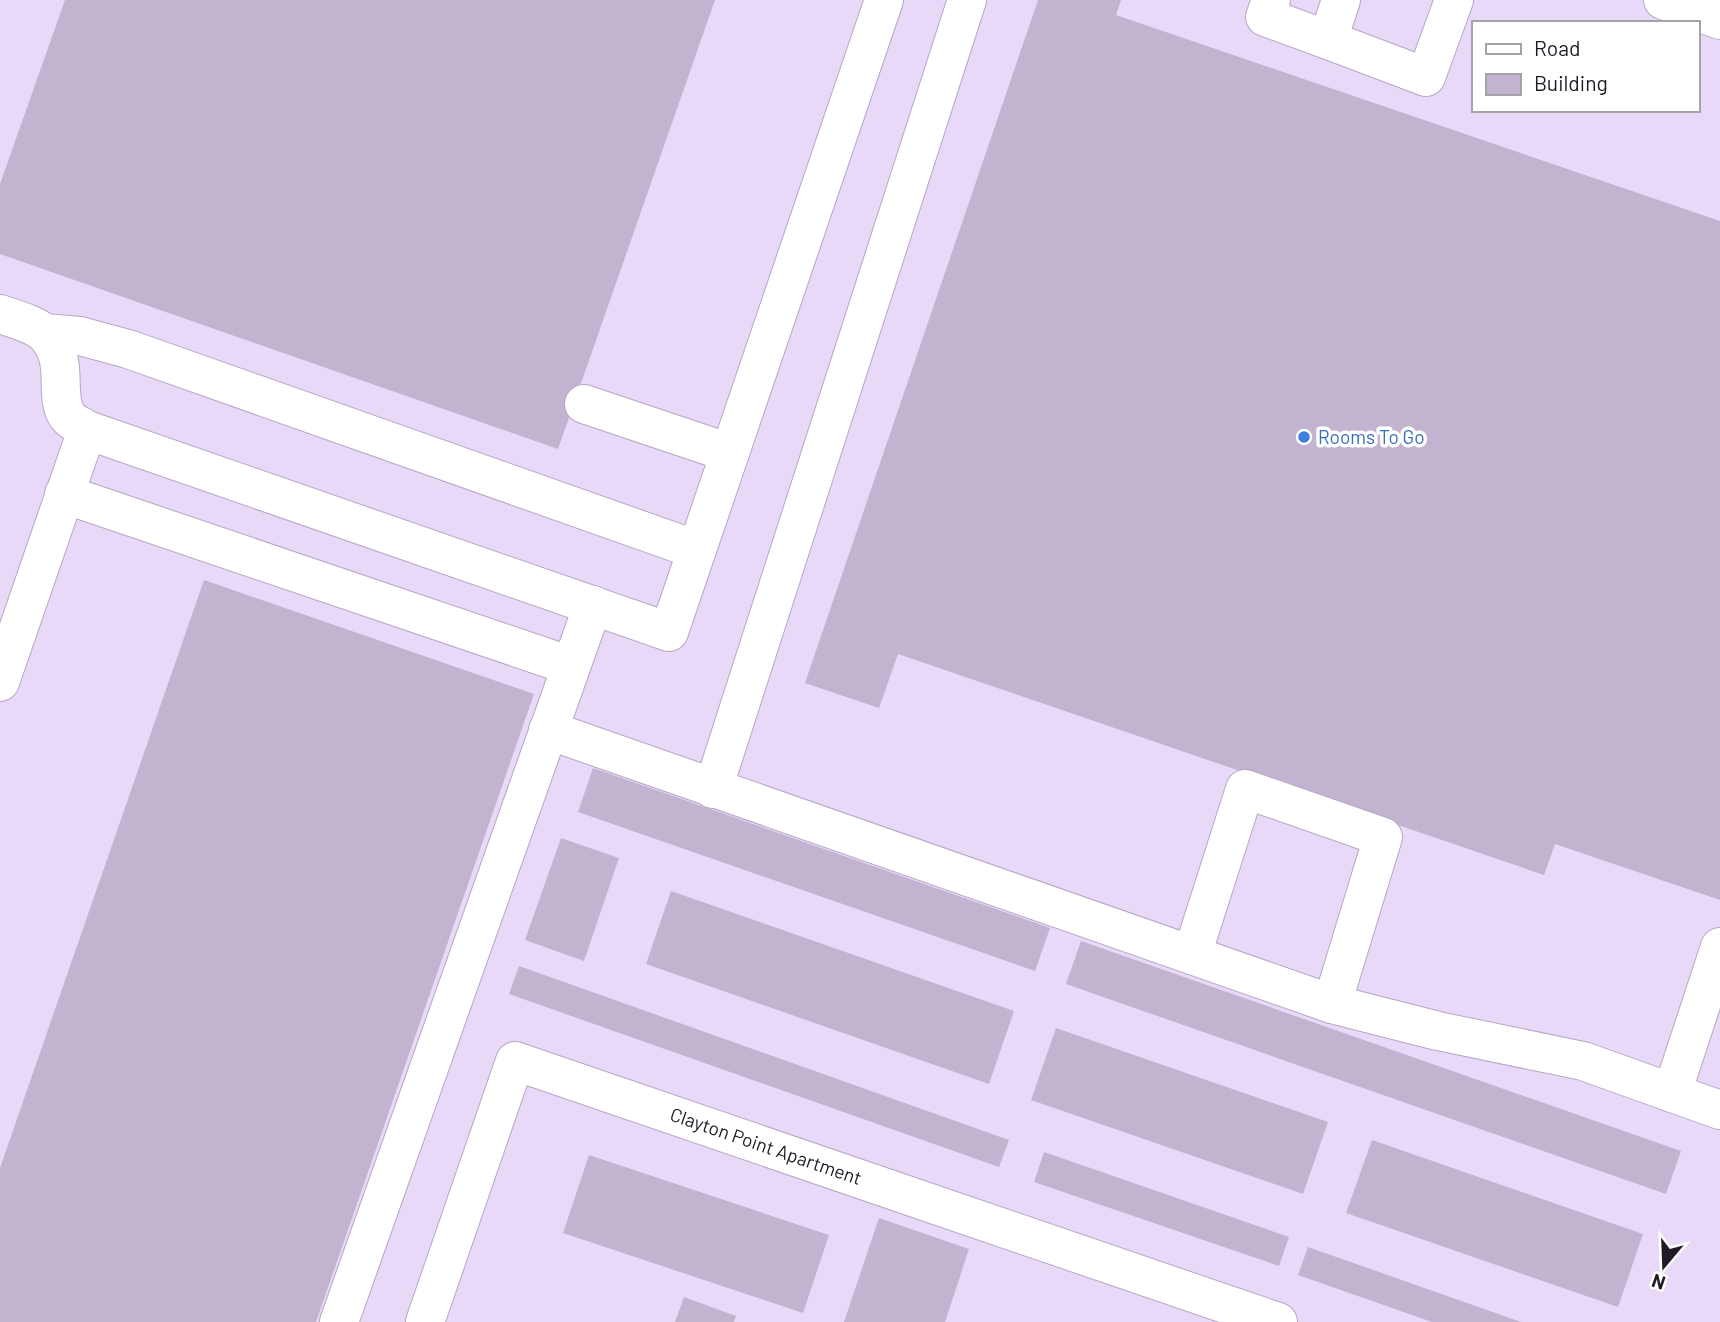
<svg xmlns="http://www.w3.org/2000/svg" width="1720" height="1322" viewBox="0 0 1720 1322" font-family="Barlow,sans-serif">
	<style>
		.building { fill: #c2b3d1 }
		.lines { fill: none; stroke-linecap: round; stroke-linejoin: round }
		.minor-casing { stroke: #b6a7c4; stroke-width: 40 }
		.minor { stroke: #fff; stroke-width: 38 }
		.shop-dot { fill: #3f7fe0; stroke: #fff; stroke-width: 2.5 }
		.labels { text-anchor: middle; stroke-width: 7; stroke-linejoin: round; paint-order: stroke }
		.shop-label { font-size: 19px; fill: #366cbe; stroke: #fff; text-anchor: start }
		.street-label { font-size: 19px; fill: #1f1a25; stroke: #fff }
	</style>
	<rect width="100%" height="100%" fill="#e9d9f8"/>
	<g class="building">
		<path d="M65,0H715L558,449L0,254V184Z"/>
		<path d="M1038,0H1121L1116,15L1720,221V900L1555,844L1544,875L898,654L879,708L805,683Z"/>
		<path d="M204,580L534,694L316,1322H0V1168Z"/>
		<path d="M593,768L1050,928L1035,971L578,812Z"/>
		<path d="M561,838L619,858L584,961L525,940Z"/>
		<path d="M671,891L1014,1011L989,1084L646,964Z"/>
		<path d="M1081,941L1681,1151L1666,1194L1066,984Z"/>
		<path d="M519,966L1009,1140L999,1167L509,994Z"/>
		<path d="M1056,1028L1328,1122L1303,1194L1031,1100Z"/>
		<path d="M1372,1140L1643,1234L1618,1307L1346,1213Z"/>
		<path d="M1044,1152L1289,1237L1279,1266L1034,1182Z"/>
		<path d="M589,1155L829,1235L803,1313L563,1233Z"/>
		<path d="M879,1218L969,1249L945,1322H844Z"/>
		<path d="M1308,1247L1521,1322H1432L1298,1275Z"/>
		<path d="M684,1297L736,1316L734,1322H675Z"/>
	</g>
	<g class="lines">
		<defs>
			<g id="minor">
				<path d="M1271,0L1265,17L1328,40"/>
				<path d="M1341,0L1328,40L1426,77L1454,0"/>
				<path d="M1663,0L1720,20"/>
				<path d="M0,314C14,319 35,324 45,334C72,361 52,396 68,417C72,422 81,426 87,430"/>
				<path d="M45,333L80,336L128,349L697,550"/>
				<path d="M584,404L730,453"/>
				<path d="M64,494L571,666"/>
				<path d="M0,682L87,430L669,632L884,0"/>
				<path d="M548,730L1332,1004L1438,1031L1583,1061L1720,1110"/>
				<path d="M713,789L967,0"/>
				<path d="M1192,955L1245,789L1383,837L1332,1004"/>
				<path d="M1672,1093L1720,947"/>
				<path d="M339,1322L593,605"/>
				<path d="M425,1322L515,1061L1278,1322"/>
			</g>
		</defs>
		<use href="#minor" class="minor-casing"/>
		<use href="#minor" class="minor"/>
	</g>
	<circle class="shop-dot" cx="1304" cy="437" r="7"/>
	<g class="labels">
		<g class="shop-label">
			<text x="1318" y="444">Rooms To Go</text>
		</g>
		<g class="street-label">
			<text transform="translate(766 1146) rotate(19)" y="7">Clayton Point Apartment</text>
		</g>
	</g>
	<rect x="1472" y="21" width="228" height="91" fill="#ffffff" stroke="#a5a3a8" stroke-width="2"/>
	<rect x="1486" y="44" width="35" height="10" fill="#ffffff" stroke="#a5a3a8" stroke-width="2"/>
	<text x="1534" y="56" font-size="21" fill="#1f1a25">Road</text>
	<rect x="1486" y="74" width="35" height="21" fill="#c2b3d1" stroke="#a5a3a8" stroke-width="2"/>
	<text x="1534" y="91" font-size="21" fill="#1f1a25">Building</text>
	<g transform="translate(1664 1266) rotate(199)" stroke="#ffffff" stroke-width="5" paint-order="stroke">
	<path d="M0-5L12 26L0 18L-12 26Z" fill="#1f1a25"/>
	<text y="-10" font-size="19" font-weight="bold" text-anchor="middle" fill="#1f1a25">N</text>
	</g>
</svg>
